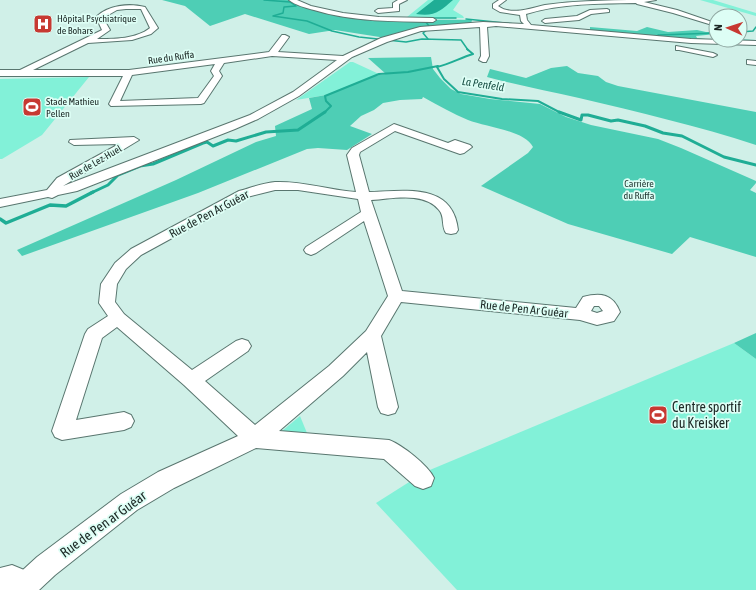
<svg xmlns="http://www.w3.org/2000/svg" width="756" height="590" viewBox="0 0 756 590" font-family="'Asap Condensed',sans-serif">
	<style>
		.green { fill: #82f1d8 }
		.forest { fill: #4eceb5 }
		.water { fill: #1fad95 }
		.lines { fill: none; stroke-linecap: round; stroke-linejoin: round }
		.stream-far3 { stroke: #1fad95; stroke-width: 1.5 }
		.stream-far2 { stroke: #1fad95; stroke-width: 2 }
		.stream-far1 { stroke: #1fad95; stroke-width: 3 }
		.stream { stroke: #1fad95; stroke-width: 3.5 }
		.minor-casing { stroke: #59766f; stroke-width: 2 }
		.tertiary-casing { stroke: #59766f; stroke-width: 2 }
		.minor { fill: #fff; fill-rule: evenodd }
		.tertiary { fill: #fff; fill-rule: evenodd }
		.labels { text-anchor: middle; stroke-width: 3.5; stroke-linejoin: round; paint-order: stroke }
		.far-poi-label { font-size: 10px; fill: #1c2825; stroke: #ddfef5; text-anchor: start }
		.far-street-label { font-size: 10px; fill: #1c2825; stroke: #ddfef5 }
		.far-park-label { font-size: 10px; fill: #1e342f; stroke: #ddfef5 }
		.far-water-label { font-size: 11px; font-style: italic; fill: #164d42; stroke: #ddfef5 }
		.street-label { font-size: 12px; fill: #1c2825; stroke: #ddfef5 }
		.near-poi-label { font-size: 14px; fill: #1c2825; stroke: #ddfef5; text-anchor: start }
		.near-street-label { font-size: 14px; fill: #1c2825; stroke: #ddfef5 }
	</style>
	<rect width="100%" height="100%" fill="#d0f0e8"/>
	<g class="green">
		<path d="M428,0H460L453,10L463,16L464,18L407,17Z"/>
		<path d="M700,0H713L756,13V16Z"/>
		<path d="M350,62H353L379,74L326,95L296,100Z"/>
		<path d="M89,77L42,135L2,159H0V79Z"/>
		<path d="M734,343L756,359V590H457L376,503L425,472Z"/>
		<path d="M300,416L307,433L276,436Z"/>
	</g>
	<g class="forest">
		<path d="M162,0H296C346,24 417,19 472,20L471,24L426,27L408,30L386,38L335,30L309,34L245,14L210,26L185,6Z"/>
		<path d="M590,27L637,31L647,27L668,32L697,30L706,32H716V34L696,36L697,38C718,41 736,38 756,40V41H713L590,31Z"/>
		<path d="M431,57L433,69L440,78L451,89L461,94L490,99L540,104L566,117L591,125L658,139L681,148L756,181V183L750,190L756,193V257L690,237L672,254L568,224L481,186L528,153L533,147C524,130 485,127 468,120C453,114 438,105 423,97L422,99L400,100L383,103L374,110L361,116L350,126L372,134L347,150L318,148L307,149L198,193L22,256L17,250L176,180L256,142L276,136L275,126L312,109L309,98L326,95L373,76L386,74L368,58Z"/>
		<path d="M567,66L578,73L598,76L606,82L618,86L756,112V145C698,126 638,112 579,98C548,91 517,85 487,77L490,69L526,78L551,68Z"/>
		<path d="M756,333V359L734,343Z"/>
	</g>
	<path class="water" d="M434,0H453C440,11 435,17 416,14Z"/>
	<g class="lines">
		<g class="stream-far3">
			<path d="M264,0L290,2L296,6L284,7L283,13L273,16L307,21L332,31L359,37L406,42L422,39L461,40L468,50"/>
			<path d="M466,19L515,24"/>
			<path d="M429,26L425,21L428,18H456"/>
			<path d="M427,30L423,33L428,39"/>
			<path d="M740,32L753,31L756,27"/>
			<path d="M658,35L716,33"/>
		</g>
		<g class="stream-far2">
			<path d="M467,49L473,54C460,58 450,64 437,67L444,79L458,92L502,99L538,101L561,113"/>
			<path d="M324,113L331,106L326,101L325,96L379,74L408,72L438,66"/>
		</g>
		<g class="stream-far1">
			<path d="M559,112L581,120L582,115H588L611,121L618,120L645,126L663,133L682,136L724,157L756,165"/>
			<path d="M91,193L108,185L118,175L140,166L153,164L203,143L207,142L213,146L228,140L236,141L266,132L298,130L325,112"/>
		</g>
		<path class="stream" d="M0,219L6,223L50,205L66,206L93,192"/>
		<defs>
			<g id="minor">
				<path d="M289,0H297L311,6L343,13L379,17L433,18L436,20L433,22C393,21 353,22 314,10C306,8 295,5 289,0Z"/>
				<path d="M398,0H407L399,4V11L378,13L375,11L378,9L393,8V3Z"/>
				<path d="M499,0H506L498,6C511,16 531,8 545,5C582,0 619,0 656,0L644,2L677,10L712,22L709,24L673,13L637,4L636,3C599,4 562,3 526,14L527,20L531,25L691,39L756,41V45L691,43L496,26L487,27L489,56L486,62H483L479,60L481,56L480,27L421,31L387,42L352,57L299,96L258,119L235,129L77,191L58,195L52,198L48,197L0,207V199L47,190L57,178L119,144L74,145L69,142L70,140L134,137L139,140L63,186L250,115L293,92L337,60L272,56L224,63L219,71L222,76L204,103L201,104L111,106L109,104L123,76H0V70H20L98,32L102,30L96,17C108,5 129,3 145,7L158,28L151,34L132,40L88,43L33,70H129L269,52L282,35H285L289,37L278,52L343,56L381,38L420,27L483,22L524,24L521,21L520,15L500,12L493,8V4ZM126,9H141L150,28C136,39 115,39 97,39L110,30L103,18L117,10ZM215,64L211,71L214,76L198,98L120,101L132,75Z"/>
				<path d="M607,9L609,10V12L591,14L579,20L545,23L542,21L545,19L577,16L590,10Z"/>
				<path d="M676,46L713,53L717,55L713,57L679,50H676Z"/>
				<path d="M747,60L756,61V65L747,64Z"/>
				<path d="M394,124L448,143L455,140L470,145L472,147L464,153L460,154L395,131L360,152L359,155L369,192C404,191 453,182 458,230L456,233L451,234L446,233C441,226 445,216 439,210C424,191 391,199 371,200L402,291L576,308L583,297C601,292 613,294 620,312L614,321L597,325L580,320L401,302L381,336L398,407L395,413L388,415L381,413L378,407L367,352L343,376L279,431L389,440C402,445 428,465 434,478L431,486L423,489L415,486L384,459L256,448L174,488L137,510L55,575L39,590H10L9,588L13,579L37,557L121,494L158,472L238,436L184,385L117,327L102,338L76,420L124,412L131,415L134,421L131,427L124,430L62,440L55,437L52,431L85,334L88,329L108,316L99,303L101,284L115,263L131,249L239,191C250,188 263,183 275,182C303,181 329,190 356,192L347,155L352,148ZM275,190H298L358,199L361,212L306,247L304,250L306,253L311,255L316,253L364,221L388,296L366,331L329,366L255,425L205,381L248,351L251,346L248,341L242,339L236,341L192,370L124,314L115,302L117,284L126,269L141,255L247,197ZM594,306H599L603,311L597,313L591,311Z"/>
			</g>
			<path id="tertiary" d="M12,565L29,572L38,590H0V568Z"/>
		</defs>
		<use href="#minor" class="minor-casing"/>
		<use href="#tertiary" class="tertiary-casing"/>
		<use href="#minor" class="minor"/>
		<use href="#tertiary" class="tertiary"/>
	</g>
	<defs>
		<symbol id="hospital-square" viewBox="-11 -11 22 22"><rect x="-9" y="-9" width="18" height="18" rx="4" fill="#c73932" stroke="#ddfef5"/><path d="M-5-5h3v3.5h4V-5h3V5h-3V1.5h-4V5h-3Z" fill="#fff"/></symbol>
		<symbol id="stadium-square" viewBox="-11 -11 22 22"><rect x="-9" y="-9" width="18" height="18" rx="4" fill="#c73932" stroke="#ddfef5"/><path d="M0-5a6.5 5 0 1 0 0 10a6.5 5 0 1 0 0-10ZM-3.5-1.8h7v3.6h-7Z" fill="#fff"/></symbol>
	</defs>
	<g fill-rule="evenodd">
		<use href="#hospital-square" x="32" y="13" width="22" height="22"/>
		<use href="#stadium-square" x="21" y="96" width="22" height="22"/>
		<use href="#stadium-square" x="647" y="404" width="22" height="22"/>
	</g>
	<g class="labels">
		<g class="far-poi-label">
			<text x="57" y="22">Hôpital Psychiatrique<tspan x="57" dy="12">de Bohars</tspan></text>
			<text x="46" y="105">Stade Mathieu<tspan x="46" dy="12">Pellen</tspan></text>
		</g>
		<g class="far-street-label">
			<text transform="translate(171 57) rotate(-8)" y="4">Rue du Ruffa</text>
			<text transform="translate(95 162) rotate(-30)" y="4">Rue de Lez-Huel</text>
		</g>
		<g class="far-park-label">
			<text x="639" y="187">Carrière<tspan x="639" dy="12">du Ruffa</tspan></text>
		</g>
		<g class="far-water-label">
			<text transform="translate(483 84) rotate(9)" y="4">La Penfeld</text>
		</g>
		<g class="street-label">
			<text transform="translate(209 214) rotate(-28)" y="4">Rue de Pen Ar Guéar</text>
			<text transform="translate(524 309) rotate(6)" y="4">Rue de Pen Ar Guéar</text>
		</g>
		<g class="near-poi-label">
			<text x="672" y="412">Centre sportif<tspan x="672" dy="16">du Kreisker</tspan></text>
		</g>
		<g class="near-street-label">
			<text transform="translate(103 524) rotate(-36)" y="5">Rue de Pen ar Guéar</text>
		</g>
	</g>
	<g transform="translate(728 28) rotate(273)"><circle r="19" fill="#ddfef5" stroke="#90a8a2"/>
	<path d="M0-3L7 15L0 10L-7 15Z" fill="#c73932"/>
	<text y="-6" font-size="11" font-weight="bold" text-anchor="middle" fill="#1c2825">N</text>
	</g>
</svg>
